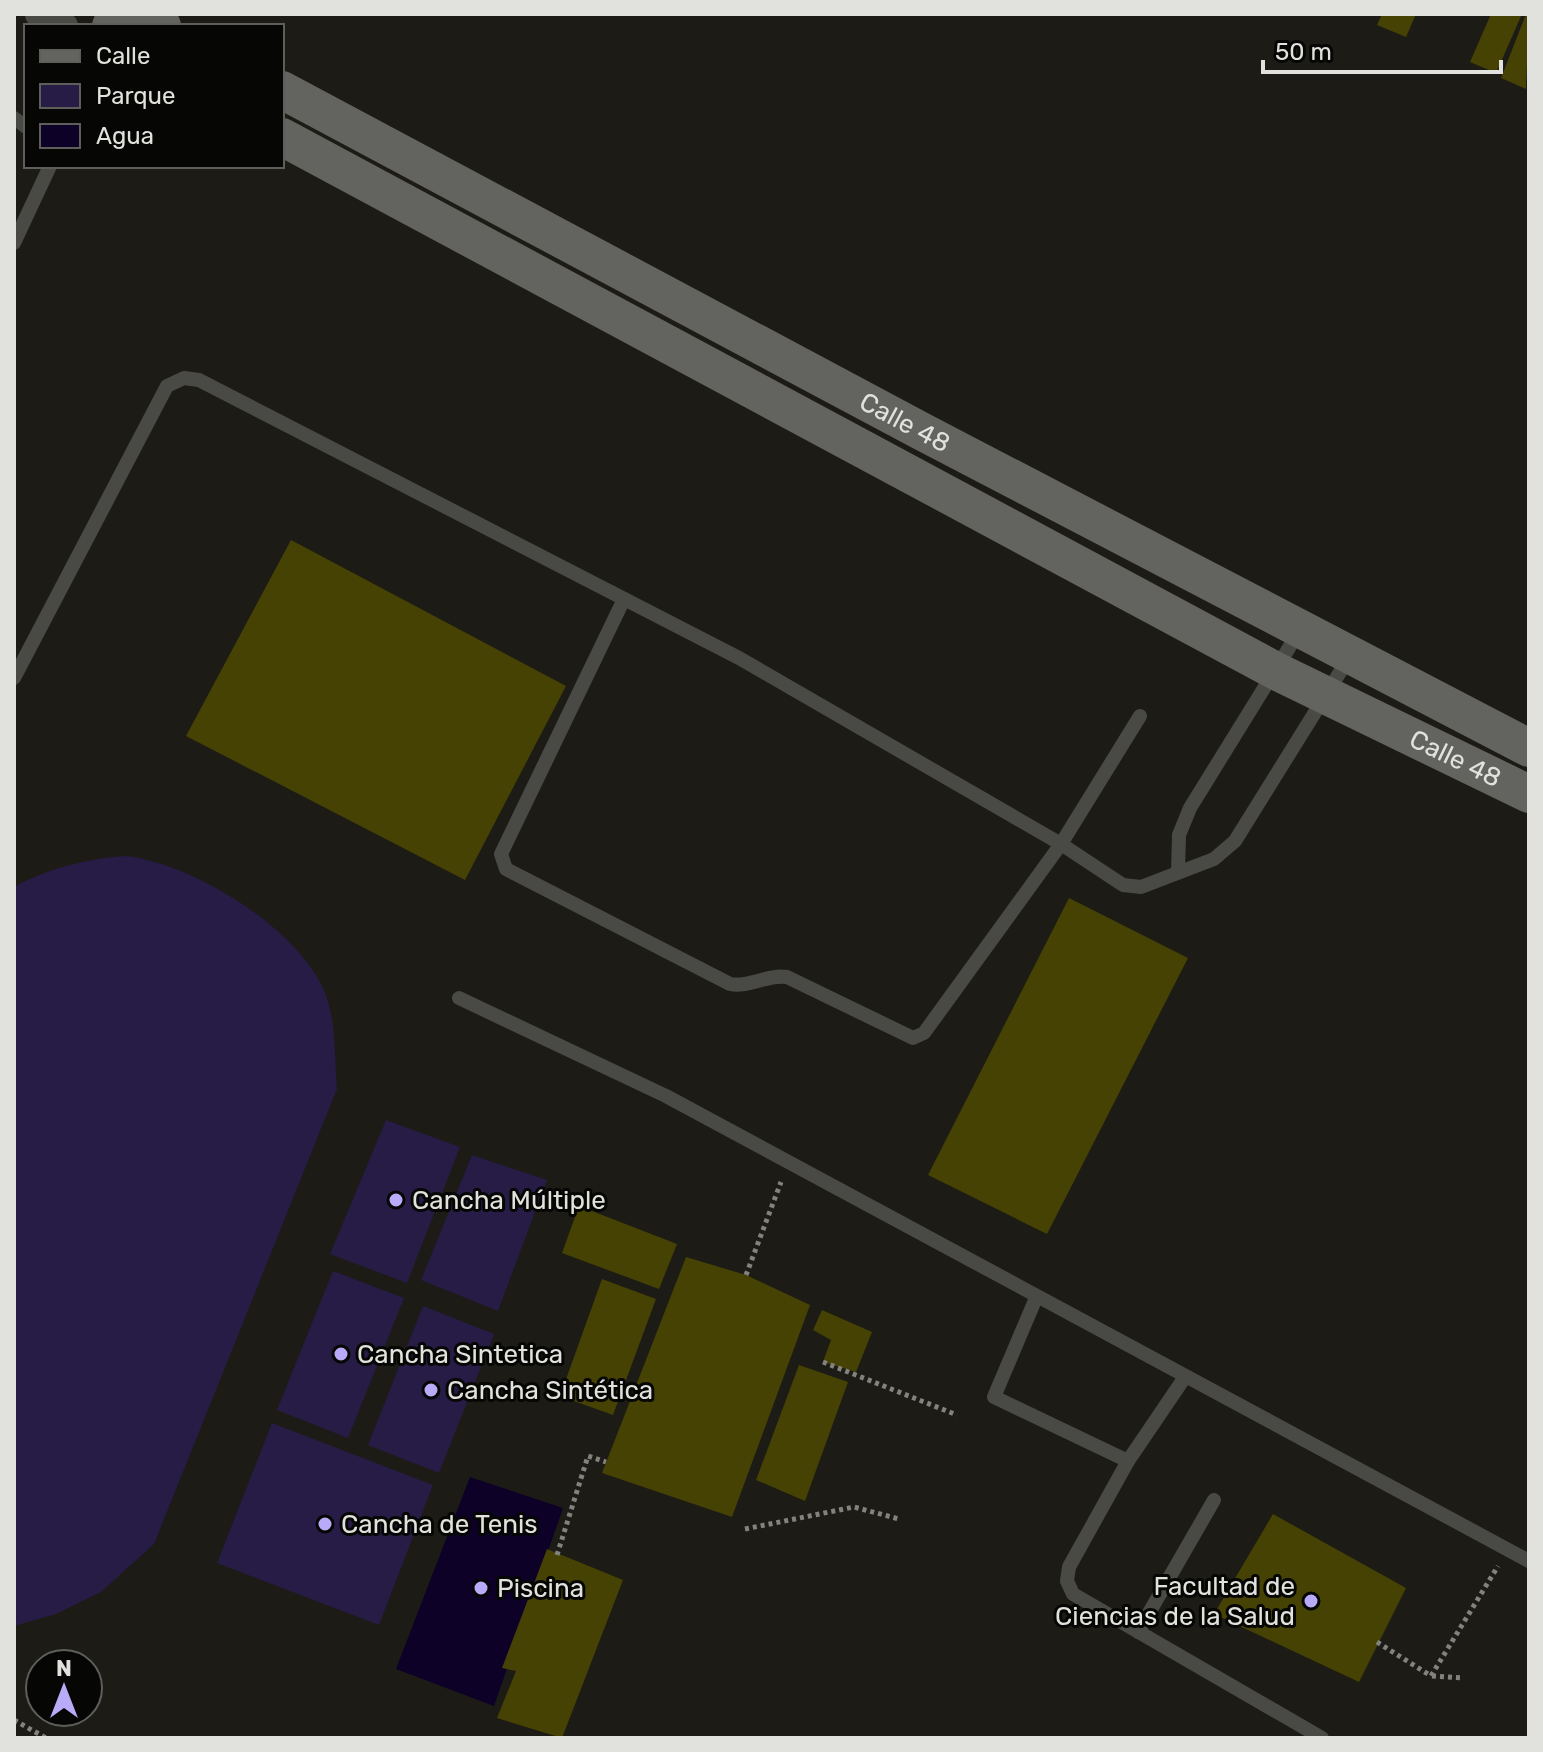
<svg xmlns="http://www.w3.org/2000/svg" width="1543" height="1752" viewBox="0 0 1543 1752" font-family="Rubik,sans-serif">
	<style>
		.green { fill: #261c46 }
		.water { fill: #0d0127 }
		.building { fill: #464203 }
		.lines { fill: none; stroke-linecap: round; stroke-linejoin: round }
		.path { stroke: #83827e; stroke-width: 5; stroke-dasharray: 4 4; stroke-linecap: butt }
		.lane { stroke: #494946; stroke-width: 14 }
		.street { stroke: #494946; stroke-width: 28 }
		.secondary { stroke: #63635f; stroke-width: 38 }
		.poi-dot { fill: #b9abf7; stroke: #060605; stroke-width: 3 }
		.labels { text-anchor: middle; stroke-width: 6; stroke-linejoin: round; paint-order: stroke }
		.street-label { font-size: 26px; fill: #e1e1dd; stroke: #060605 }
		.poi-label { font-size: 26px; fill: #e1e1dd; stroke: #060605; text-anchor: start }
	</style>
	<rect width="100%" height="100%" fill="#1c1b16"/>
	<g class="green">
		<path d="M126,856C193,864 291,924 322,986C337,1016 334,1056 337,1089L154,1544L101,1592L56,1614L14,1626V887C46,869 89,858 126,856Z"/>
		<path d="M386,1120L460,1147L407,1283L330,1254Z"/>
		<path d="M472,1155L547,1180L498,1311L421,1280Z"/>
		<path d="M333,1271L404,1298L348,1438L277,1410Z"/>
		<path d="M423,1306L494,1334L439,1473L368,1445Z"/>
		<path d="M272,1423L433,1485L379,1625L217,1563Z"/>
	</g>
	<path class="water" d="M470,1477L563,1508L494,1706L396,1669Z"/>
	<g class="building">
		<path d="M1382,14H1416L1406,37L1377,25Z"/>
		<path d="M1491,14H1522L1496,73L1470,62Z"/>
		<path d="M1526,14H1529L1526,89L1501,78Z"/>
		<path d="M291,540L566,686L465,880L186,736Z"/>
		<path d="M1069,898L1188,958L1047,1234L928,1175Z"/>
		<path d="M579,1206L677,1244L659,1289L562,1253Z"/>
		<path d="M686,1257L746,1275L810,1305L732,1517L602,1473Z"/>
		<path d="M602,1279L656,1299L613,1415L560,1396Z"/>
		<path d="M822,1310L872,1332L856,1372L823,1362L831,1340L813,1330Z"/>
		<path d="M799,1365L848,1382L805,1501L756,1480Z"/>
		<path d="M1273,1514L1406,1588L1359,1682L1214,1614Z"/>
		<path d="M547,1549L623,1580L562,1738L497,1718L516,1671L502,1668Z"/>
	</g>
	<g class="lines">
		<g class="path">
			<path d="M746,1275L781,1182"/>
			<path d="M823,1362L957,1415"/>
			<path d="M745,1529L854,1507L899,1519"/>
			<path d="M557,1555L588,1456L606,1462"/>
			<path d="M1377,1642L1431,1676L1498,1566"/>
			<path d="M1432,1676L1463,1678"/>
			<path d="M14,1720L46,1738"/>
		</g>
		<g class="lane">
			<path d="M14,118L26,127"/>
			<path d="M14,243L50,166"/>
			<path d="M624,599L501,854L506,869L730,984C749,988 767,974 787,977L913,1038L924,1033L1061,844L1140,716"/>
			<path d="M14,678L167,386L184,378L199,380L739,658L1061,844L1123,885L1141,887L1214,859L1235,841L1350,656"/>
			<path d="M1178,872L1179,835L1190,808L1300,630"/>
			<path d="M459,998L666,1096L1529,1561"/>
			<path d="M1036,1298L994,1397L1128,1461"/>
			<path d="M1185,1377L1128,1461L1069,1567L1067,1581L1073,1594L1322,1738"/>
			<path d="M1138,1632L1214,1500"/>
		</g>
		<path class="street" d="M39,14L64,26"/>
		<g class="secondary">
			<path d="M139,14L162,26"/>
			<path d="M111,26L116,14"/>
			<path id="s1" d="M282,90L921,431L1529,748"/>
			<path id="s2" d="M282,137L1276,671L1529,794"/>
		</g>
	</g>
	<g class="poi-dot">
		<circle cx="396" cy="1200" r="8"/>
		<circle cx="341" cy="1354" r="8"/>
		<circle cx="431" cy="1390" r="8"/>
		<circle cx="325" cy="1524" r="8"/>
		<circle cx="481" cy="1588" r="8"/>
		<circle cx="1311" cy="1601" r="8"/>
	</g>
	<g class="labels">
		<g class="street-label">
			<text dy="9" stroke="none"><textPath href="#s1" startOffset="706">Calle 48</textPath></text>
			<text dy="9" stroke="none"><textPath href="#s2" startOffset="1328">Calle 48</textPath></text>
		</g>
		<g class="poi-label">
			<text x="412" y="1209">Cancha Múltiple</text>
			<text x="357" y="1363">Cancha Sintetica</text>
			<text x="447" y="1399">Cancha Sintética</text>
			<text x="341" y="1533">Cancha de Tenis</text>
			<text x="1295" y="1595" text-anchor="end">Facultad de<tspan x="1295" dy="30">Ciencias de la Salud</tspan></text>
			<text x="497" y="1597">Piscina</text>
		</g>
	</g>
	<rect width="1543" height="1752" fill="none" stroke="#e1e1dd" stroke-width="32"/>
	<rect x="24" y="24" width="260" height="144" fill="#060605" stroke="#5e5e5b" stroke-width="2"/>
	<rect x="40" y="50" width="40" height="12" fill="#63635f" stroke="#5e5e5b" stroke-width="2"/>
	<text x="96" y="64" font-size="24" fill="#e1e1dd">Calle</text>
	<rect x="40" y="84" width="40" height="24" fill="#261c46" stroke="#5e5e5b" stroke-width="2"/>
	<text x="96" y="104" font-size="24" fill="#e1e1dd">Parque</text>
	<rect x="40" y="124" width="40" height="24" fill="#0d0127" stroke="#5e5e5b" stroke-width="2"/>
	<text x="96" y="144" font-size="24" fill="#e1e1dd">Agua</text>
	<g transform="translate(64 1688)"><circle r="38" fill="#060605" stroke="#5e5e5b" stroke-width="2"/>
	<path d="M0-6L14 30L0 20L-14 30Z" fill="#b9abf7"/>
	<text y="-12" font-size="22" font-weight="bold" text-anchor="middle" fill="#e1e1dd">N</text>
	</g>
	<path d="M1263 60v12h238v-12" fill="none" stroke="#e1e1dd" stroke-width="4"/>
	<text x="1275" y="60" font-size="24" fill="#e1e1dd" stroke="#060605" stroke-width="6" paint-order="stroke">50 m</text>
</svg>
